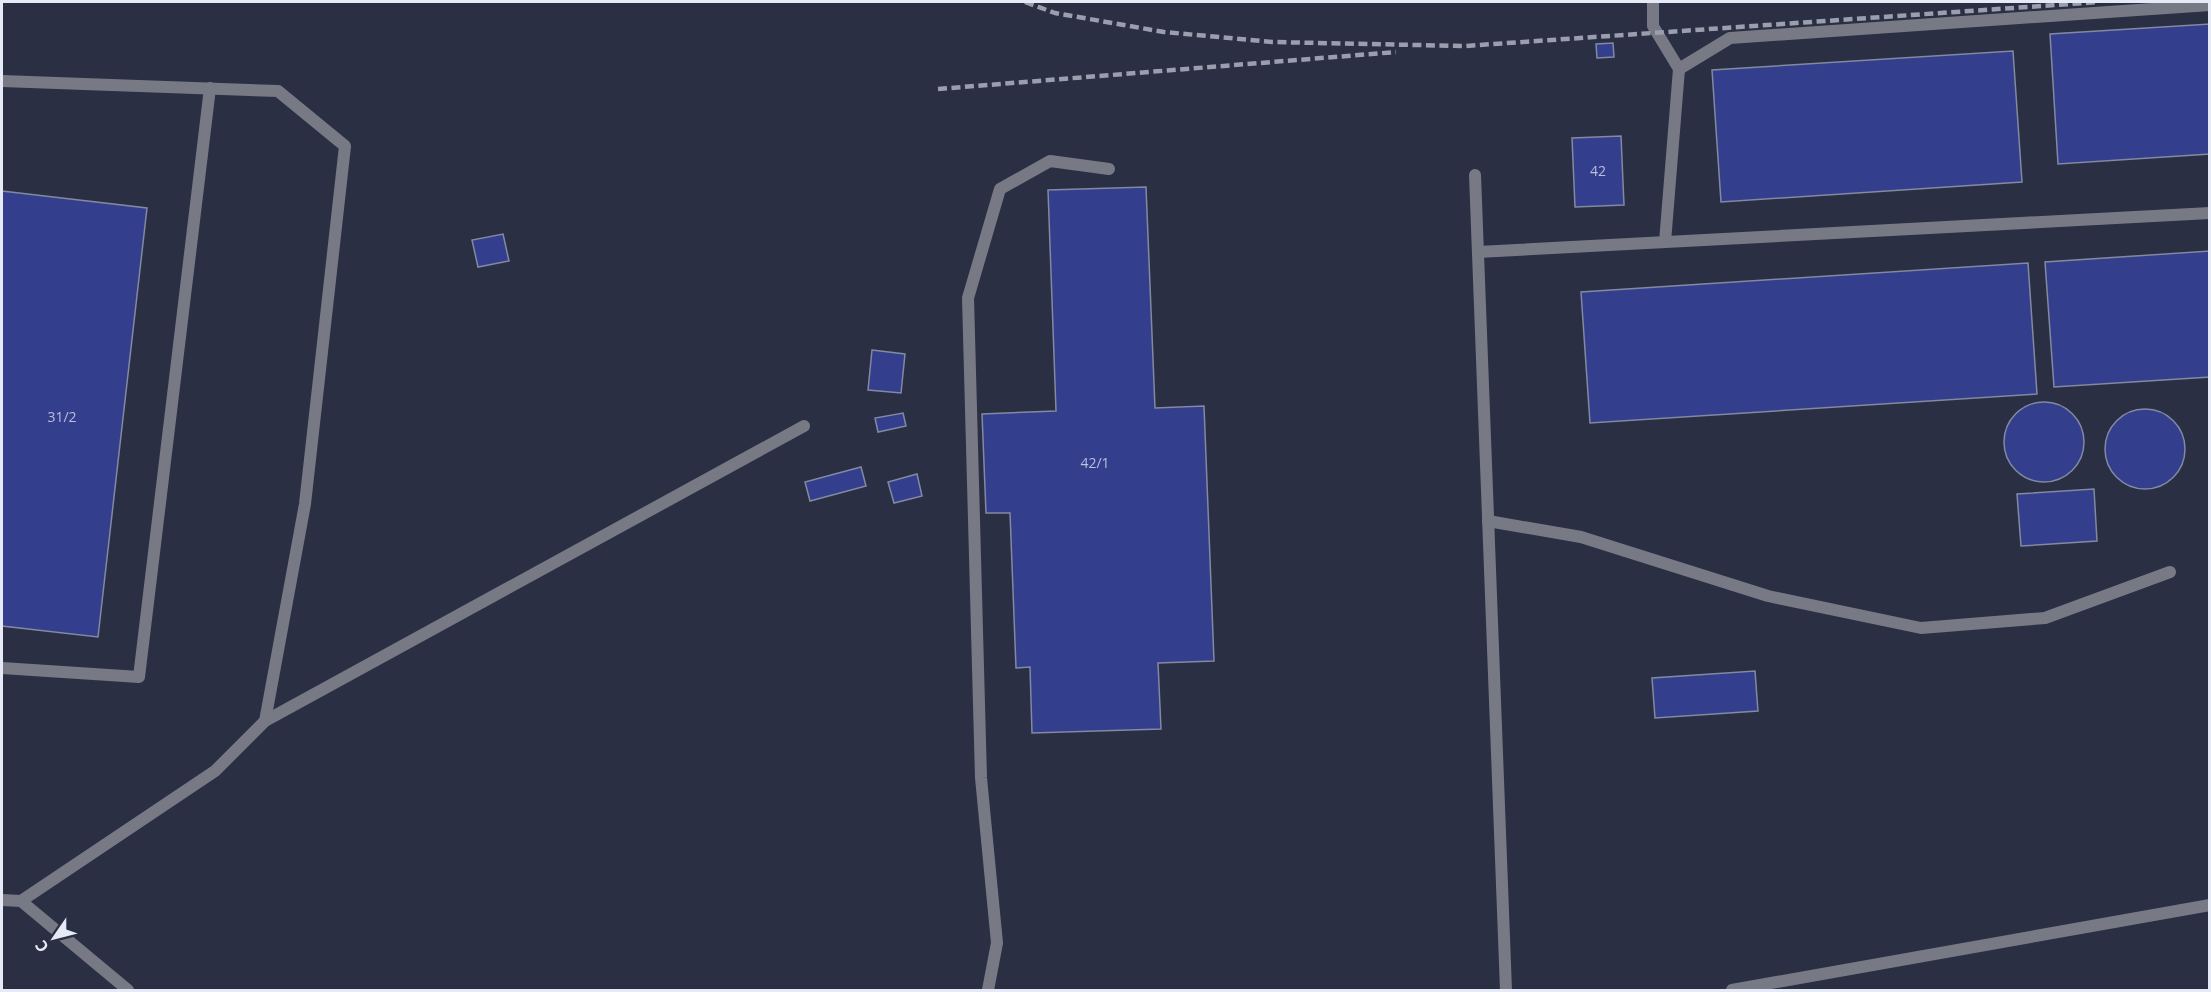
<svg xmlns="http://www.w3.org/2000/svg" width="2211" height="992" viewBox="0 0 2211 992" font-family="'Open Sans',sans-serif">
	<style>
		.building { fill: #333f8d; stroke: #8289a1; stroke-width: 1.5 }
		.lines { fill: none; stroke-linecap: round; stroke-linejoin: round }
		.service { stroke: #777a85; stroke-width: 12 }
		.minor { stroke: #777a85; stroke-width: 12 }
		.rail { stroke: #9a9eae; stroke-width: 4.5; stroke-dasharray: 9 4.5; stroke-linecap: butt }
		.labels { text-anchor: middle; stroke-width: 4.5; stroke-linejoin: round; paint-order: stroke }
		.number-label { font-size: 14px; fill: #b9bfdc }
	</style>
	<rect width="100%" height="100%" fill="#2a2f43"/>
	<g class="building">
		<path d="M2210,24V154L2058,164L2050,34Z"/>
		<path d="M1613,43L1614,57L1597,58L1596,44Z"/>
		<path d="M2013,51L2022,182L1721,202L1712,70Z"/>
		<path d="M1621,136L1624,205L1575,207L1572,138Z"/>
		<path d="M1146,187L1155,408L1204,406L1214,661L1158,663L1161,729L1032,733L1030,667L1016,668L1010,513H986L982,414L1056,411L1048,190Z"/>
		<path d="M2,191L147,208L98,637L2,626Z"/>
		<path d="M503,234L509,261L478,267L472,240Z"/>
		<path d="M2210,251V377L2054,387L2045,262Z"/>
		<path d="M2028,263L2037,394L1590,423L1581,292Z"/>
		<path d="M872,350L905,354L901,393L868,390Z"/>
		<circle cx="2044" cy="442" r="40"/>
		<circle cx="2145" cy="449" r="40"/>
		<path d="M903,413L906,426L878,432L875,418Z"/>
		<path d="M861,467L866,486L810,501L805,482Z"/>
		<path d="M917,474L922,496L894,503L888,482Z"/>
		<path d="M2094,489L2097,541L2021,546L2017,494Z"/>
		<path d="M1755,671L1758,711L1655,718L1652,678Z"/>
	</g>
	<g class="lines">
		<g class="service">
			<path d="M1653,2V26L1679,69L1665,242"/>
			<path d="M1679,69L1730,38L2210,5"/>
			<path d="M2,81L278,91L345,146L305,504L265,721"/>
			<path d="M1475,175L1506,990"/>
			<path d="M1478,252L2210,213"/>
			<path d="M1488,521L1581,537L1768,596L1921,628L2045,618L2170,572"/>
			<path d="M2,668L139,677L210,88"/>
			<path d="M21,901L215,771L265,721L804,426"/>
			<path d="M988,990L997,943L981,778L968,298L1000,189L1050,161L1109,169"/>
		</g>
		<g class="minor">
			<path d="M2,900L21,901L128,990"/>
			<path d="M1732,990L2210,905"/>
		</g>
		<g class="rail">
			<path d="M1025,2L1055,13L1164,32L1272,42L1465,46L2099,2"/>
			<path d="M938,89L1396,52"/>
		</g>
	</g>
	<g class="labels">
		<g class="number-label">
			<text x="1598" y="176">42</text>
			<text x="62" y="422">31/2</text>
			<text x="1095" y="468">42/1</text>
		</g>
	</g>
	<rect width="2211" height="992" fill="none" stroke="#e6eaf7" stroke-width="6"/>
	<g transform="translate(54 938) rotate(235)" stroke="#2a2f43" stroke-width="4.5" paint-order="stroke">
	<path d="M0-4.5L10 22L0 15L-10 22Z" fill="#e6eaf7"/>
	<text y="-9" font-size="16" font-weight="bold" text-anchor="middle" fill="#e6eaf7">С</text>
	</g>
</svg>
